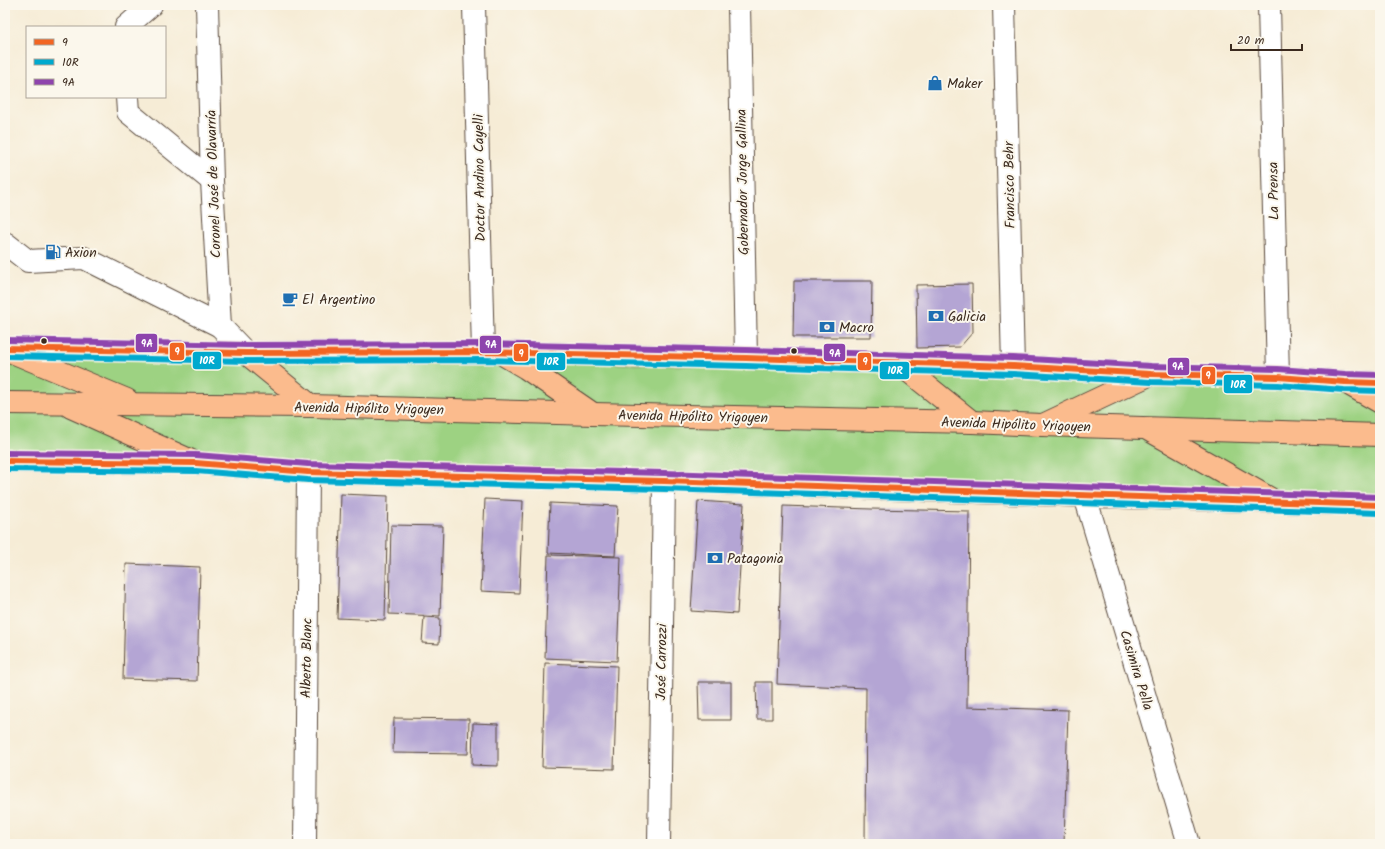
<svg xmlns="http://www.w3.org/2000/svg" width="1385" height="849" viewBox="0 0 1385 849" font-family="Kalam,sans-serif">
	<style>
		.green { fill: #9dd282; stroke: #6c7e50 }
		.building { fill: #b4a5d4 }
		.lines { fill: none; stroke-linecap: round; stroke-linejoin: round }
		.minor-casing { stroke: #57473a; stroke-width: 24 }
		.highway-casing { stroke: #57473a; stroke-width: 24 }
		.minor { stroke: #fff; stroke-width: 22 }
		.highway { stroke: #fbbb8d; stroke-width: 22 }
		.bus-1-casing { stroke: #fbf7ec; stroke-width: 9 }
		.bus-2-casing { stroke: #fbf7ec; stroke-width: 9 }
		.bus-3-casing { stroke: #fbf7ec; stroke-width: 9 }
		.bus-1 { stroke: #f26522; stroke-width: 6 }
		.bus-2 { stroke: #00a9ce; stroke-width: 6 }
		.bus-3 { stroke: #8e44ad; stroke-width: 6 }
		.bus-dot { fill: #3b2a1e; stroke: #fbf7ec; stroke-width: 1.5 }
		.labels { text-anchor: middle; stroke-width: 4; stroke-linejoin: round; paint-order: stroke }
		.poi-label { font-size: 14px; fill: #3b2a1e; stroke: #fbf7ec; text-anchor: start }
		.street-label { font-size: 14px; fill: #3b2a1e; stroke: #fbf7ec }
		.line-badge { stroke: #fbf7ec; stroke-width: 1.5 }
		.badge-label { font-size: 11px; text-anchor: middle; font-weight: bold; fill: #fff }
	</style>
	<rect width="100%" height="100%" fill="#fbf7ec"/>
	<filter id="ink" filterUnits="userSpaceOnUse"><feTurbulence type="fractalNoise" baseFrequency=".025" numOctaves="2"/><feDisplacementMap in="SourceGraphic" scale="8" xChannelSelector="R" yChannelSelector="G"/><feConvolveMatrix kernelMatrix="1 2 1 2 8 2 1 2 1" color-interpolation-filters="sRGB"/></filter>
	<filter id="wash" filterUnits="userSpaceOnUse"><feTurbulence type="fractalNoise" baseFrequency=".012" numOctaves="4" result="noise"/><feDisplacementMap in="SourceGraphic" scale="16" xChannelSelector="R" yChannelSelector="G"/><feGaussianBlur stdDeviation="0.9" result="paint"/><feColorMatrix in="noise" values="0 0 0 0 0 0 0 0 0 0 0 0 0 0 0 0 0 1.4 0 .05"/><feComposite in="paint" operator="in"/></filter>
	<g filter="url(#wash)">
		<rect width="100%" height="100%" fill="#f6ecd6"/>
		<path class="green" d="M5,348L1380,383V505L5,461Z"/>
		<g id="blocks">
			<g class="building">
				<path d="M794,281H872L871,337H793Z"/>
				<path d="M972,284L973,332L960,347L917,348L916,285Z"/>
				<path d="M341,494L388,496L385,620L337,618Z"/>
				<path d="M485,499L523,501L519,593L481,591Z"/>
				<path d="M698,501L744,504L737,614L691,611Z"/>
				<path d="M550,503L618,506L615,556L548,553Z"/>
				<path d="M783,506L871,509L969,511L967,707L1068,710L1064,844H865L866,688L777,684Z"/>
				<path d="M391,525L443,526L440,616L389,614Z"/>
				<path d="M548,555L621,557L617,661L545,658Z"/>
				<path d="M126,564L200,567L197,681L123,679Z"/>
				<path d="M424,617L440,618L439,644L422,643Z"/>
				<path d="M545,663L617,666L614,769L542,767Z"/>
				<path d="M698,682H731V720H699Z"/>
				<path d="M756,682H772V719H757Z"/>
				<path d="M394,718L469,719L468,754L393,753Z"/>
				<path d="M473,723L498,724V766L472,765Z"/>
			</g>
		</g>
	</g>
	<g filter="url(#ink)">
		<use href="#blocks" fill-opacity="0" stroke="#57473a" stroke-width="1"/>
		<g class="lines">
			<defs>
				<g id="minor">
					<path d="M207,5L212,181L220,326L246,353"/>
					<path d="M474,5L483,352"/>
					<path d="M739,5L746,358"/>
					<path d="M1004,5L1013,366"/>
					<path d="M1269,5L1278,377"/>
					<path d="M126,27L151,5"/>
					<path d="M127,97L128,112L212,181"/>
					<path d="M5,243L28,261L84,258L220,326"/>
					<path d="M5,348L246,353L483,352L746,358L1013,366L1151,374L1278,377L1345,382L1380,383"/>
					<path d="M5,461L196,463L308,472L664,481L1085,496L1380,505"/>
					<path d="M1085,496L1189,844"/>
					<path d="M305,844L308,472"/>
					<path d="M659,844L664,481"/>
				</g>
				<g id="highway">
					<path d="M5,349L127,400"/>
					<path d="M499,352L526,368L593,414"/>
					<path d="M246,353L311,406"/>
					<path d="M897,362L972,422"/>
					<path d="M1345,382L1380,402"/>
					<path d="M5,403L311,406L593,414L972,422L1042,425L1380,435"/>
					<path d="M71,407L196,463"/>
					<path d="M1045,424L1151,374"/>
					<path d="M1149,430L1276,502"/>
				</g>
			</defs>
			<use href="#minor" class="minor-casing"/>
			<use href="#highway" class="highway-casing"/>
			<use href="#minor" class="minor"/>
			<use href="#highway" class="highway"/>
			<defs>
				<g id="bus-1">
					<path d="M5,348L246,353L483,352L746,358L1013,366L1151,374L1278,377L1345,382L1380,383"/>
					<path d="M5,461L196,463L308,472L664,481L1380,505"/>
				</g>
				<g id="bus-2">
					<path d="M5,356L246,361L483,360L746,366L1013,374L1151,382L1278,385L1344,390L1380,391"/>
					<path d="M5,469L196,471L308,480L664,489L1380,513"/>
				</g>
				<g id="bus-3">
					<path d="M5,340L246,345L483,344L746,350L1013,358L1151,366L1278,369L1345,374L1380,375"/>
					<path d="M5,453L196,455L308,464L664,473L1380,497"/>
				</g>
			</defs>
			<use href="#bus-1" class="bus-1-casing"/>
			<use href="#bus-2" class="bus-2-casing"/>
			<use href="#bus-3" class="bus-3-casing"/>
			<use href="#bus-1" class="bus-1"/>
			<use href="#bus-2" class="bus-2"/>
			<use href="#bus-3" class="bus-3"/>
		</g>
	</g>
	<defs>
		<symbol id="shop-bare" viewBox="-9 -9 18 18"><path d="M-5-2.5h2.3a2.7 3.5 0 0 1 5.4 0H5L5.5 6h-11ZM-1.5-2.5h3a1.5 2.3 0 0 0-3 0Z" fill="#1f6fb2" stroke="#fbf7ec" stroke-width="2.5" paint-order="stroke"/></symbol>
		<symbol id="fuel-bare" viewBox="-9 -9 18 18"><path d="M-5.5-6h7V0h2V4h1.3V-2.5L3-4.5l.8-.8L6-3V5H2.5V1h-1V6h-7ZM-4.2-4.7v3.2H.2V-4.7Z" fill="#1f6fb2" stroke="#fbf7ec" stroke-width="2.5" paint-order="stroke"/></symbol>
		<symbol id="cafe-bare" viewBox="-9 -9 18 18"><path d="M-5.5-4.5H6V0H3Q3 3.5 0 3.5H-2.5Q-5.5 3.5-5.5 0ZM3-3.2v2h1.7v-2ZM-6 4.5H4V6H-6Z" fill="#1f6fb2" stroke="#fbf7ec" stroke-width="2.5" paint-order="stroke"/></symbol>
		<symbol id="bank-bare" viewBox="-9 -9 18 18"><path d="M-6-4H6V4H-6ZM0-2.3a2.3 2.3 0 1 0 0 4.6a2.3 2.3 0 1 0 0-4.6Z" fill="#1f6fb2" stroke="#fbf7ec" stroke-width="2.5" paint-order="stroke"/></symbol>
	</defs>
	<g fill-rule="evenodd">
		<use href="#shop-bare" x="924" y="72" width="22" height="22"/>
		<use href="#fuel-bare" x="42" y="241" width="22" height="22"/>
		<use href="#cafe-bare" x="279" y="288" width="22" height="22"/>
		<use href="#bank-bare" x="925" y="305" width="22" height="22"/>
		<use href="#bank-bare" x="816" y="316" width="22" height="22"/>
		<use href="#bank-bare" x="704" y="547" width="22" height="22"/>
	</g>
	<g class="bus-dot">
		<circle cx="44" cy="341" r="3.5"/>
		<circle cx="794" cy="351" r="3.5"/>
	</g>
	<g class="labels">
		<g class="poi-label">
			<text x="947" y="88">Maker</text>
			<text x="65" y="257">Axion</text>
			<text x="302" y="304">El Argentino</text>
			<text x="948" y="321">Galicia</text>
			<text x="839" y="332">Macro</text>
			<text x="727" y="563">Patagonia</text>
		</g>
		<g class="street-label">
			<text transform="translate(479 178) rotate(-91)" y="5">Doctor Andino Cayelli</text>
			<text transform="translate(742 182) rotate(-91)" y="5">Gobernador Jorge Gallina</text>
			<text transform="translate(213 184) rotate(-92)" y="5">Coronel José de Olavarría</text>
			<text transform="translate(1009 185) rotate(-91)" y="5">Francisco Behr</text>
			<text transform="translate(1273 191) rotate(-91)" y="5">La Prensa</text>
			<text transform="translate(369 408) rotate(1)" y="5">Avenida Hipólito Yrigoyen</text>
			<text transform="translate(693 416) rotate(1)" y="5">Avenida Hipólito Yrigoyen</text>
			<text transform="translate(1016 424) rotate(2)" y="5">Avenida Hipólito Yrigoyen</text>
			<text transform="translate(306 658) rotate(-89)" y="5">Alberto Blanc</text>
			<text transform="translate(661 662) rotate(-89)" y="5">José Carrozzi</text>
			<text transform="translate(1137 670) rotate(73)" y="5">Casimira Pella</text>
		</g>
	</g>
	<g class="line-badge">
		<rect x="135" y="333" width="23" height="20" rx="4" fill="#8e44ad"/>
		<rect x="479" y="335" width="23" height="19" rx="4" fill="#8e44ad"/>
		<rect x="169" y="342" width="16" height="19" rx="4" fill="#f26522"/>
		<rect x="823" y="343" width="23" height="19" rx="4" fill="#8e44ad"/>
		<rect x="513" y="343" width="16" height="19" rx="4" fill="#f26522"/>
		<rect x="192" y="351" width="30" height="19" rx="4" fill="#00a9ce"/>
		<rect x="536" y="352" width="30" height="19" rx="4" fill="#00a9ce"/>
		<rect x="857" y="352" width="15" height="19" rx="4" fill="#f26522"/>
		<rect x="1167" y="357" width="23" height="19" rx="4" fill="#8e44ad"/>
		<rect x="879" y="361" width="31" height="19" rx="4" fill="#00a9ce"/>
		<rect x="1201" y="366" width="15" height="19" rx="4" fill="#f26522"/>
		<rect x="1223" y="374" width="30" height="20" rx="4" fill="#00a9ce"/>
	</g>
	<g class="badge-label">
		<text x="147" y="347">9A</text>
		<text x="491" y="348">9A</text>
		<text x="177" y="355">9</text>
		<text x="835" y="357">9A</text>
		<text x="521" y="357">9</text>
		<text x="207" y="364">10R</text>
		<text x="551" y="365">10R</text>
		<text x="865" y="365">9</text>
		<text x="1178" y="370">9A</text>
		<text x="895" y="374">10R</text>
		<text x="1208" y="379">9</text>
		<text x="1238" y="388">10R</text>
	</g>
	<rect width="1385" height="849" fill="none" stroke="#fbf7ec" stroke-width="20"/>
	<rect x="26" y="26" width="140" height="72" fill="#fbf7ec" stroke="#aea59a"/>
	<rect x="34" y="39" width="20" height="6" fill="#f26522" stroke="#aea59a"/>
	<text x="62" y="46" font-size="12" fill="#3b2a1e">9</text>
	<rect x="34" y="59" width="20" height="6" fill="#00a9ce" stroke="#aea59a"/>
	<text x="62" y="66" font-size="12" fill="#3b2a1e">10R</text>
	<rect x="34" y="79" width="20" height="6" fill="#8e44ad" stroke="#aea59a"/>
	<text x="62" y="86" font-size="12" fill="#3b2a1e">9A</text>
	<path d="M1231 44v6h71v-6" fill="none" stroke="#3b2a1e" stroke-width="2"/>
	<text x="1237" y="44" font-size="12" fill="#3b2a1e" stroke="#fbf7ec" stroke-width="3" paint-order="stroke">20 m</text>
</svg>
